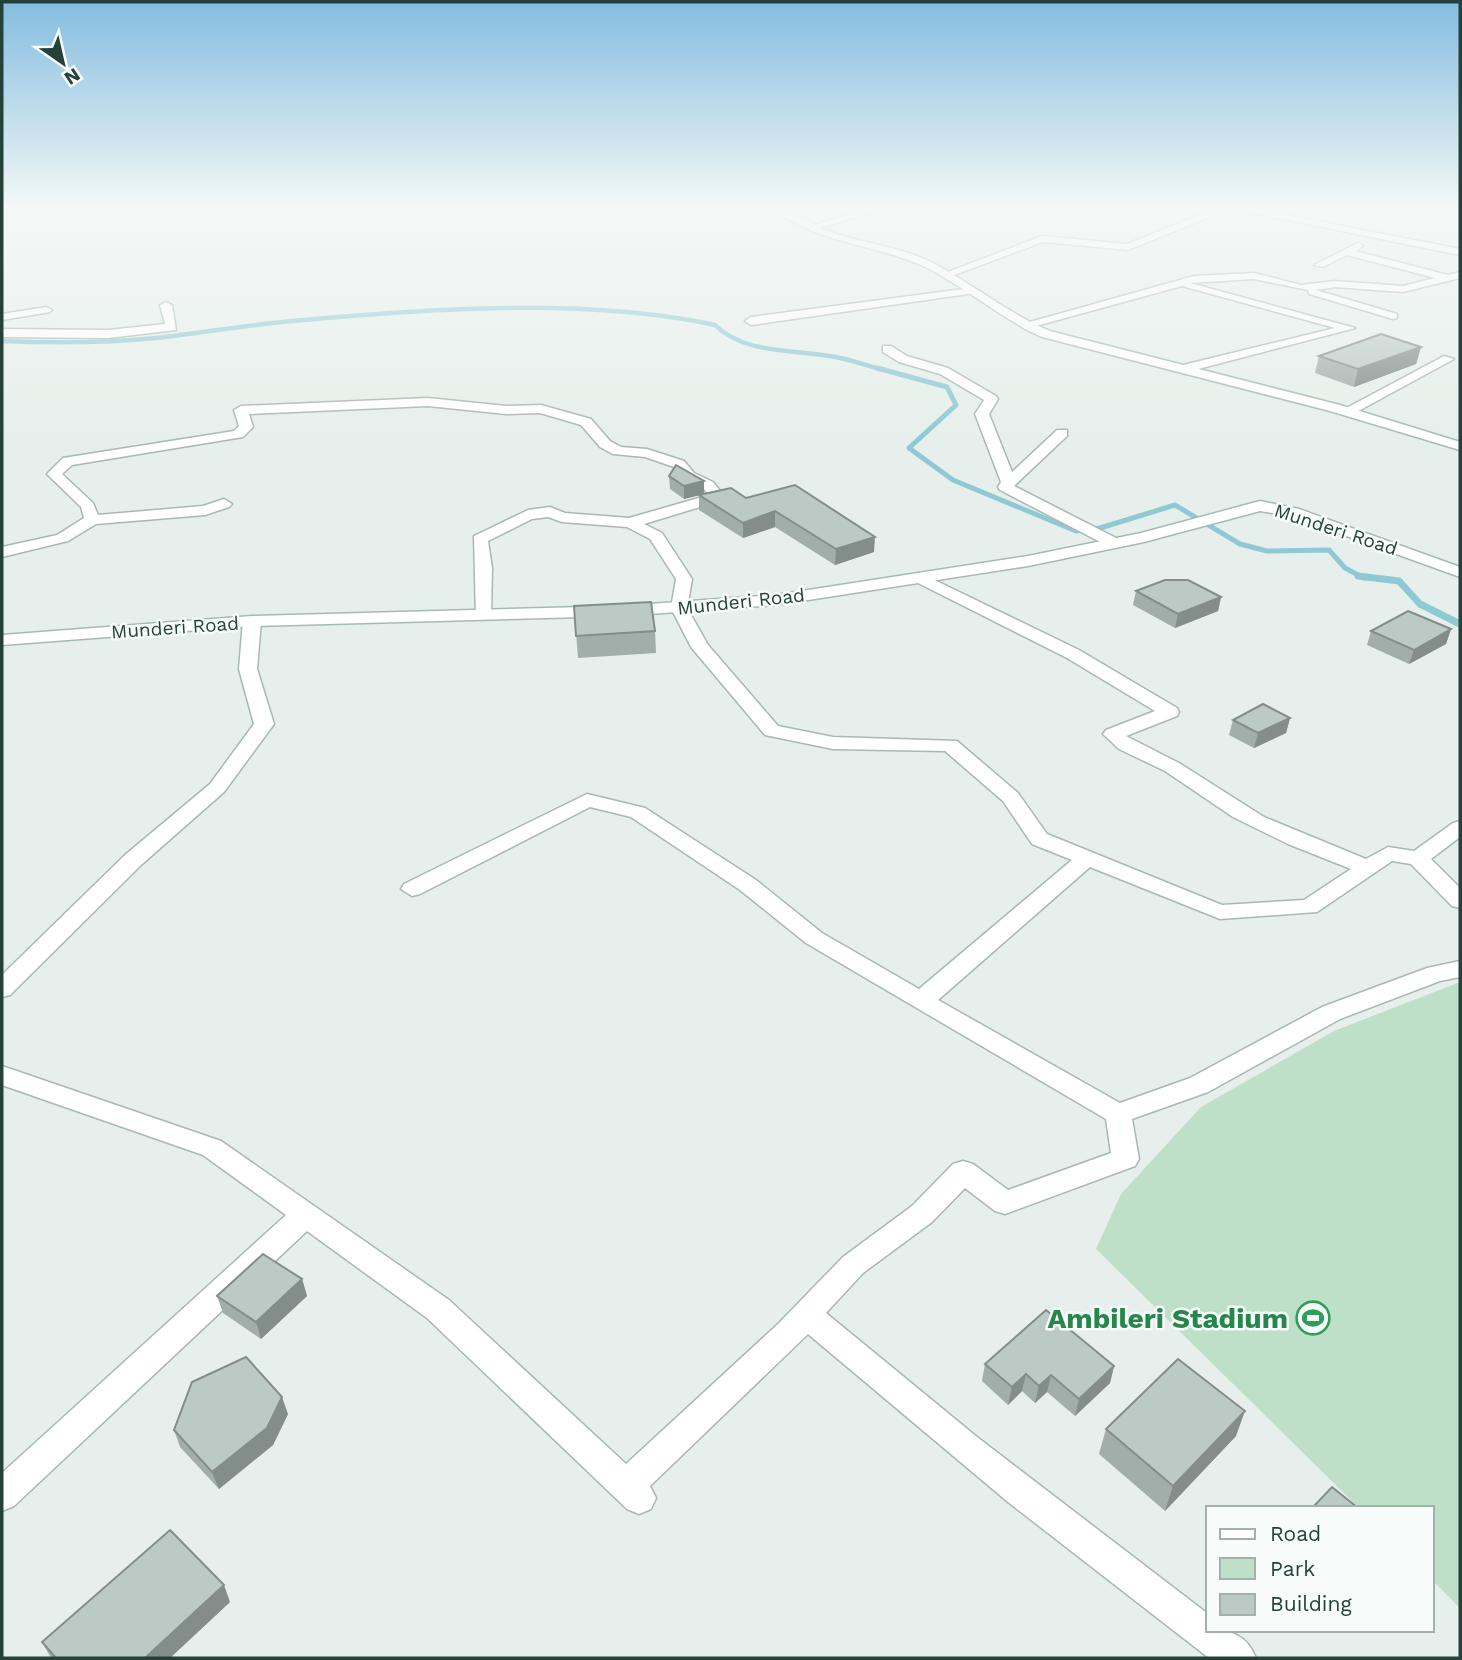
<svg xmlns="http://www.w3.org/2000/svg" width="1462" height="1660" viewBox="0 0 1462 1660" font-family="'Work Sans',sans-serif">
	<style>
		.green { fill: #bfe0c8 }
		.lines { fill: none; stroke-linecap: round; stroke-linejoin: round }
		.stream-far2 { stroke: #8ec9d4; stroke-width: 4.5 }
		.stream-far1 { stroke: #8ec9d4; stroke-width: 5 }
		.stream { stroke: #8ec9d4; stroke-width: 7 }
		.street-casing { stroke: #a8b8b2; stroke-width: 3 }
		.secondary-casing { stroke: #a4bbb3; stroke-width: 3 }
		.street { fill: #fff; fill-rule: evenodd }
		.secondary { fill: #fff; fill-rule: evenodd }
		.wall { fill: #a1aea9 }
		.shaded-wall { fill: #838d89 }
		.building { fill: #bbcac4; stroke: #838d89; stroke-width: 2 }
		.labels { text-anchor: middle; stroke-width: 5; stroke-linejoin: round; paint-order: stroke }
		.far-street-label { font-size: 19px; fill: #24423a; stroke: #f7fbf9 }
		.near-leisure-label { font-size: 28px; font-weight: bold; fill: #27864d; stroke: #f7fbf9; text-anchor: end }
	</style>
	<rect width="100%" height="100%" fill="#e6efeb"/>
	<path class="green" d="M1460,982V1608L1432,1580V1508H1359L1096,1249L1121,1194L1201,1107L1334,1031Z"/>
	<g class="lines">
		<path class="stream-far2" d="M2,341C53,343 104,343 156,338C201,333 247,325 292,321C425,309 584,297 715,325C745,355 796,349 836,357C852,360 868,366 884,370"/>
		<path class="stream-far1" d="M877,368L947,387L956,405L909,448L953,480L1076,531L1100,528L1175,505L1240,544L1267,551L1329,550L1345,568L1364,578"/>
		<path class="stream" d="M1358,576L1399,581L1420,604L1460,624"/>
		<defs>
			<g id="street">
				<path d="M866,209H882L813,230L808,227Z"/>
				<path d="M1215,209H1229L1128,250L1043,242L949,277L940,275L1042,236L1127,244Z"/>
				<path d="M1233,209H1254L1460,249V255Z"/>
				<path d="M1358,243L1363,246L1355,251L1448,275L1460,272V278L1403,292L1335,287L1316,290L1397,314V318L1393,319L1309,294L1308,290L1254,279L1190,283L1355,328L1183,373L1177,369L1179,366L1335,328L1182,286L1025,329L1019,325L1194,276L1254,273L1301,285L1335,281L1403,286L1435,278L1347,255L1323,267L1314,265Z"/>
				<path d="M971,288L975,289V293L751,325L745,321L751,317Z"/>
				<path d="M166,302L172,305L176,330L108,338L2,337V329L108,330L165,324L160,305Z"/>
				<path d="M46,307L52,310L50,312L2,320V314Z"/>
				<path d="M883,346H891L907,356L948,368L996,396L998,399L989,414L1012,472L1057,430H1067V436L1014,486L1120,540V546H1108L1000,490L998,487L1001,482L975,414L984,400L940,374L899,362L883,352Z"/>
				<path d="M1444,356L1454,359L1351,415L1339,412Z"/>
				<path d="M428,398L506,406L541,405L591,419L610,441L621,447L647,449L684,461L694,473L713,482L725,497L723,500L644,524L662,533L692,579L687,608L708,645L778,726L833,737L957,741L1018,793L1047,834L1222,905L1304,900L1351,869L1288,844L1233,817L1165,771L1119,749L1103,734L1106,730L1155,711L1067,658L914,581V575L920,573L1079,650L1177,708L1179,712L1177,716L1126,736L1179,763L1264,817L1366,859L1388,847L1414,851L1453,823L1460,821V837L1431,859L1460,888V908L1452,906L1411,864L1392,861L1317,912L1220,919L1090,867L938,1000L1120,1103L1190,1078L1322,1007L1427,968L1460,961V977L1440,981L1340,1019L1208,1092L1132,1119L1139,1159L1135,1166L1005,1214L995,1211L965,1188L932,1222L863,1273L826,1313L977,1437L1208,1614V1630C1231,1630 1247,1635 1256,1658H1209L1008,1502L808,1334L650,1486L656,1498L651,1509L639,1514L627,1509L427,1318L307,1231L14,1506L2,1511V1473L286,1215L203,1155L2,1085V1066L221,1141L449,1300L626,1464L778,1324L843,1257L912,1206L953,1164L963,1161L973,1164L1008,1190L1111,1153L1106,1119L806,943L740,890L631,817L590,807L420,894L412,896L401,889L404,884L587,794L645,808L756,880L822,933L919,989L1072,860L1032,844L1003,801L945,751L833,749L765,735L691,647L671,608L676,579L650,539L627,527L562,522L548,517L532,519L488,541L492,568L491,614L488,618H476L474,536L528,510L550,507L565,513L629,518L709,495L703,488L684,479L674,467L645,457L613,454L600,447L581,425L540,413L506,414L428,406L249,414L253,427L243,437L72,465L62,474L93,503L98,515L203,506L224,499L232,504L229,507L205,515L96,524L68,541L2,557V547L57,535L84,518L81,507L47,474L63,458L234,431L239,426L234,410L241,406Z"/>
				<path d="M252,616L261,621L257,669L274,724L224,792L141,865L10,995L2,997V975L125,855L210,784L254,724L239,669L243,621Z"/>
			</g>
			<g id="secondary">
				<path d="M774,209C795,209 809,223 828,231C863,244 901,246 935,264C974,285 1009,314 1050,331L1340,405L1460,442V450L1330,411L1042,337C1000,318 966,287 925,267C877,244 817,244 774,209Z"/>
				<path d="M1260,501L1299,509L1460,567V577L1291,516L1260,511L1144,542L1028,566L776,605L622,616L252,626L2,645V635L252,616L622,606L776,595L1028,556L1141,533Z"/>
			</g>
		</defs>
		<use href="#street" class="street-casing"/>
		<use href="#secondary" class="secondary-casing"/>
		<use href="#street" class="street"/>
		<use href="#secondary" class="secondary"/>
	</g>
	<g class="wall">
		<path d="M1421,347L1416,364L1354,387L1315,373L1319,356Z"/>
		<path d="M669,476L704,481V494L746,498L874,552L835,565L775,527L743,538L699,510V495L684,499L670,489Z"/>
		<path d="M1136,591L1221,597L1218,611L1175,628L1133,605Z"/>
		<path d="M574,606L655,631L656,653L578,658Z"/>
		<path d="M1451,629L1446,644L1409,664L1367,645L1371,631Z"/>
		<path d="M1290,718L1286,733L1254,748L1229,735L1233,720Z"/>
		<path d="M302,1279L307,1296L261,1339L223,1313L217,1296Z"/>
		<path d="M985,1364L1114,1366L1110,1383L1075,1416L1047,1392L1035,1403L1022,1391L1008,1405L982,1381Z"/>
		<path d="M288,1414L273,1445L219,1489L180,1447L174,1430Z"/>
		<path d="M1106,1429L1236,1436L1165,1511L1099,1454Z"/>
		<path d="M230,1602L170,1658H51L42,1642Z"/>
	</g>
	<g class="shaded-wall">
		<path d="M1421,347L1416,364L1354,387L1358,369Z"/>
		<path d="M704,481V494L684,499V486Z"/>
		<path d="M775,511V527L743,538V523Z"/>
		<path d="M875,537L874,552L835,565L836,549Z"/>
		<path d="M1221,597L1218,611L1175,628L1178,614Z"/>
		<path d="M1451,629L1446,644L1409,664L1414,650Z"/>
		<path d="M1290,718L1286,733L1254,748L1258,733Z"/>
		<path d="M302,1279L307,1296L261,1339L256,1322Z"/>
		<path d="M1114,1366L1110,1383L1075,1416L1079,1399Z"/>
		<path d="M1026,1374L1022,1391L1008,1405L1012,1387Z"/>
		<path d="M1051,1375L1047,1392L1035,1403L1039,1386Z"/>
		<path d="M282,1397L288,1414L273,1445L219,1489L212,1472Z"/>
		<path d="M1245,1411L1236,1436L1165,1511L1173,1486Z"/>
		<path d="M224,1585L230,1602L170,1658H145Z"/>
	</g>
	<g class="building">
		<path d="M1381,334L1421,347L1358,369L1319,356Z"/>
		<path d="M676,465L704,481L684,486L669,476Z"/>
		<path d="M795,485L875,537L836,549L775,511L743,523L699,495L731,488L746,498Z"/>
		<path d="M1165,580H1188L1221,597L1178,614L1136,591Z"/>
		<path d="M651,602L655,631L576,636L574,606Z"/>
		<path d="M1408,611L1451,629L1414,650L1371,631Z"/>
		<path d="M1263,704L1290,718L1258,733L1233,720Z"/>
		<path d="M263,1254L302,1279L256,1322L217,1296Z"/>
		<path d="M1046,1310L1114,1366L1079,1399L1051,1375L1039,1386L1026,1374L1012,1387L985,1364Z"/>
		<path d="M246,1357L282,1397L267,1428L212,1472L174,1430L192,1382Z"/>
		<path d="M1178,1359L1245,1411L1173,1486L1106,1429Z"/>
		<path d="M1332,1487L1358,1508H1312Z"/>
		<path d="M170,1530L224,1585L145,1658H56L42,1642Z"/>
	</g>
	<linearGradient id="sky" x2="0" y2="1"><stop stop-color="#84bce0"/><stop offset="0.47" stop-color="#f4f8f6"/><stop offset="1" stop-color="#f4f8f6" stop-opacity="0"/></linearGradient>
	<rect width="1462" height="442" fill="url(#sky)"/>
	<defs>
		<symbol id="stadium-ring" viewBox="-11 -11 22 22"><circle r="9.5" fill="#f7fbf9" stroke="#2e9e5b" stroke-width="1.5"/><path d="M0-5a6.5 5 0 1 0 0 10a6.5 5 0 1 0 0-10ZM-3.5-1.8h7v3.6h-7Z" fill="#2e9e5b"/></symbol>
	</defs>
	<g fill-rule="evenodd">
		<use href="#stadium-ring" x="1294" y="1299" width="38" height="38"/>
	</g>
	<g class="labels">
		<g class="far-street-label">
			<text transform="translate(1336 529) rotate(18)" y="7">Munderi Road</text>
			<text transform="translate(741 601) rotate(-6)" y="7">Munderi Road</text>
			<text transform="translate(175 627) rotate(-4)" y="7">Munderi Road</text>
		</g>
		<g class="near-leisure-label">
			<text x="1288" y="1328">Ambileri Stadium</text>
		</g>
	</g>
	<rect width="1462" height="1660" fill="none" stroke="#24423a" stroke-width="7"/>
	<rect x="1206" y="1506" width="228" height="126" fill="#f7fbf9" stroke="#a3b1ad" stroke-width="2"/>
	<rect x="1220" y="1529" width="35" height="10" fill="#ffffff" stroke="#a3b1ad" stroke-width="2"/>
	<text x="1270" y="1541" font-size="21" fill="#24423a">Road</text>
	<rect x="1220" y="1558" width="35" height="21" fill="#bfe0c8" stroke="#a3b1ad" stroke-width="2"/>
	<text x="1270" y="1576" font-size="21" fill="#24423a">Park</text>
	<rect x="1220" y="1594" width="35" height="21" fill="#bbcac4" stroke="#a3b1ad" stroke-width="2"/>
	<text x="1270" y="1611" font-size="21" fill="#24423a">Building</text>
	<g transform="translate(63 63) rotate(146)" stroke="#f7fbf9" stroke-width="5" paint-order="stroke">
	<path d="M0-5L12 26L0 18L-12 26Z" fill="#24423a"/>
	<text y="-10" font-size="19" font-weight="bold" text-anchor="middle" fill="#24423a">N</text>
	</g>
</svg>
